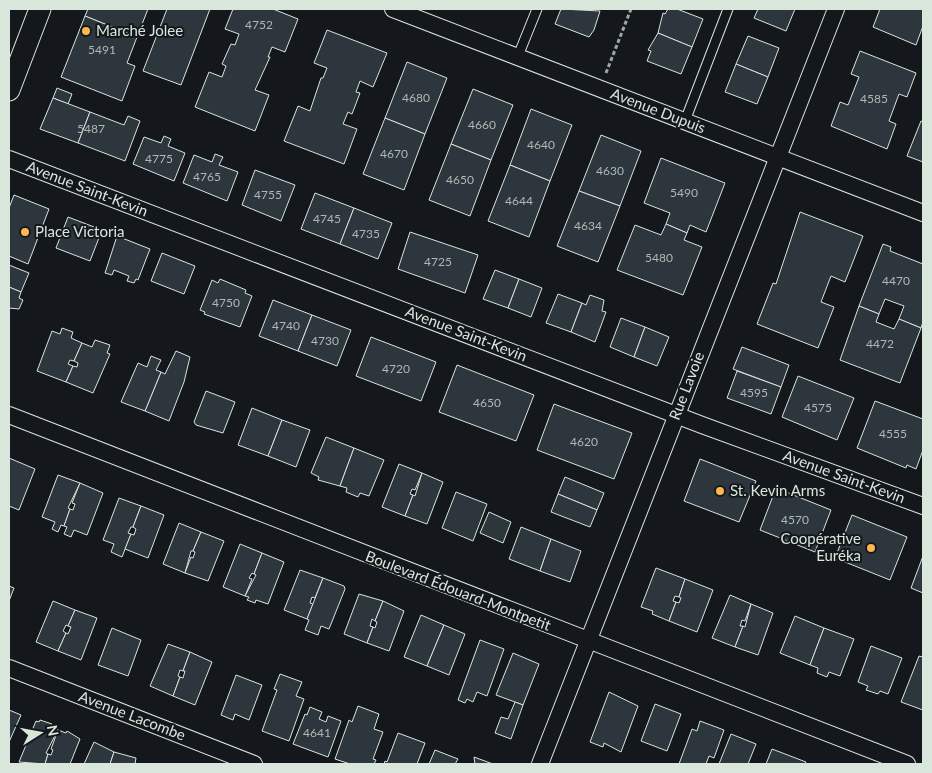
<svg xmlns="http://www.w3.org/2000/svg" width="932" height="773" viewBox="0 0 932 773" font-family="Lato,sans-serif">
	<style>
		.building { fill: #2c363c; stroke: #d8e6dc }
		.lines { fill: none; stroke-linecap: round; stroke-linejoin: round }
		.service-casing { stroke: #d8e6dc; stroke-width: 11 }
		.minor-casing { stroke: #d8e6dc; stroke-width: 18 }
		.tertiary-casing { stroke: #d8e6dc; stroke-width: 23 }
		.path { stroke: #9da8a2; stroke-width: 3; stroke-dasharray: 4 2.5; stroke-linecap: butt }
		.service { stroke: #14181c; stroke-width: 9 }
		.minor { stroke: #14181c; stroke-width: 16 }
		.tertiary { stroke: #14181c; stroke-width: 21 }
		.poi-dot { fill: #ffb74d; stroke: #14181c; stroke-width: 2 }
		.labels { text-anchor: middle; stroke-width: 4; stroke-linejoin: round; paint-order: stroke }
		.number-label { font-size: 12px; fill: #adbab4 }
		.poi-label { font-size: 15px; fill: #d8e6dc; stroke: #14181c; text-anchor: start }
		.street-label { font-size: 15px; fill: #d8e6dc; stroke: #14181c }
	</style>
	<rect width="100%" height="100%" fill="#14181c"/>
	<g class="building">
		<path d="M88,9H148L137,37L85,16Z"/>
		<path d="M167,9H210L181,85L143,71Z"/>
		<path d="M233,9H273L298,19L285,52L272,47L268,57H270L255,90L269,95L255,131L195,107L209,72L222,77L226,66L222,64L231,44L235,45L239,34L225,29Z"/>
		<path d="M561,9L600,11L594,30L589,37L555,24Z"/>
		<path d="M668,9H677L703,19L692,47L658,33L663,13L665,14Z"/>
		<path d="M758,9H795L786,31L754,18Z"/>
		<path d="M880,9H923V26L916,45L873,27Z"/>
		<path d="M85,16L137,37L127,63L135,66L122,101L61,77Z"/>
		<path d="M327,30L387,53L373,87L360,81L356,92L360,93L352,114L348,112L343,124L357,129L344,164L284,141L298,106L310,111L321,78H323L327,68L314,63Z"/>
		<path d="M658,33L692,47L681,74L647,61L651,51L648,50Z"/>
		<path d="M748,36L779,48L768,77L736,64Z"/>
		<path d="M860,51L916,73L907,97L899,94L889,121L896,124L887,149L831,126L840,102L848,105L859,77L851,74Z"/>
		<path d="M407,62L447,78L425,134L385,118Z"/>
		<path d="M736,64L768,77L757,104L725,92Z"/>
		<path d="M57,88L72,94L68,104L53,98Z"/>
		<path d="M473,89L513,105L491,160L451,144Z"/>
		<path d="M53,98L90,112L78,143L40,129Z"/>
		<path d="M531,109L572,125L550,181L510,165Z"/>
		<path d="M90,112L124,125L128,116L140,121L125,161L78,143Z"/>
		<path d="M385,118L425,134L404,190L363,174Z"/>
		<path d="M921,121L923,122V162L907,156Z"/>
		<path d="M601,135L641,151L620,206L579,191Z"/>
		<path d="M164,136L171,139L168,146L185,153L174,181L133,164L144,137L161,143Z"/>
		<path d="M451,144L491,160L470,216L429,200Z"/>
		<path d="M215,154L223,157L219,165L238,172L227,201L183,183L194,155L212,162Z"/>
		<path d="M661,158L725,183L706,232L690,225L687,233L666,224L670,213L644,203Z"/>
		<path d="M510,165L550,181L529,237L488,221Z"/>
		<path d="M255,170L295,185L281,221L242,205Z"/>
		<path d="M579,191L620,206L598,262L557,246Z"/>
		<path d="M315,193L354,208L340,244L301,229Z"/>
		<path d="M14,195L49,209L28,264L9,256V208Z"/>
		<path d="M354,208L392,223L378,259L340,244Z"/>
		<path d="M800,212L863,236L845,282L831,276L821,302L834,307L818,348L757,324L773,283L776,284Z"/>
		<path d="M68,217L102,230L90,261L56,248Z"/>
		<path d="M666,224L687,233L684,240L702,247L683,295L617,270L635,225L661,235Z"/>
		<path d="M410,232L478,255L465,293L398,269Z"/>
		<path d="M117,236L150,249L138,280L136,279L134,283L127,281L129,276L114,270L112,275L105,273Z"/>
		<path d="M883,244L891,247L890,251L923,264V322L921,328L899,319L904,306L885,299L879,314L859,306Z"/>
		<path d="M162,253L195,266L184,294L151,281Z"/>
		<path d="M9,265L29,273L21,292L9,287Z"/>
		<path d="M495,270L519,279L508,308L483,299Z"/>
		<path d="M220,279L246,290L245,293L252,296L240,327L204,314L205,312L200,310L212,280L218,283Z"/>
		<path d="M519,279L542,288L531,317L508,308Z"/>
		<path d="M9,287L21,292L19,298L23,300L19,309L9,308Z"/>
		<path d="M558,294L582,303L571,332L546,323Z"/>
		<path d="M590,295L604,300L602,311L606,312L595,342L571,332L582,303L586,305Z"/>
		<path d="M273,300L312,315L298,351L259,336Z"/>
		<path d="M859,306L879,314L876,322L894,329L899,319L921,328L900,383L840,360Z"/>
		<path d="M312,315L351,330L337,366L298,351Z"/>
		<path d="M621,318L645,327L634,357L610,347Z"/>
		<path d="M645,327L669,337L657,366L634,357Z"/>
		<path d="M62,328L73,332L71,338L82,343L74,361L70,360L68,364L73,366L66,382L37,371L52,331L60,334Z"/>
		<path d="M371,337L436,362L421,401L356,376Z"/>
		<path d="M95,340L110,345L107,353L110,354L93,393L66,382L73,366L77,367L78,363L74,361L82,343L92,347Z"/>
		<path d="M742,347L789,365L781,387L733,369Z"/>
		<path d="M176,351L190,357L184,382L169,421L145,411L161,372L165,374Z"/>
		<path d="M151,356L161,360L156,370L161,372L145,411L121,402L138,363L147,367Z"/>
		<path d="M457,365L534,395L516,441L439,412Z"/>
		<path d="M737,371L781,387L771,414L727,398Z"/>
		<path d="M798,376L854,398L837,440L782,417Z"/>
		<path d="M206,391L235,402L223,433L196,425L194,422Z"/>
		<path d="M875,401L923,419V450L916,469L907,465L906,468L857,448Z"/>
		<path d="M554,404L632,433L614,479L537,450Z"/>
		<path d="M252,408L282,420L268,456L238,445Z"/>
		<path d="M282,420L310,430L296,467L268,456Z"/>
		<path d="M326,437L354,448L340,486L318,480L319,477L311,473Z"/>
		<path d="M354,448L384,460L369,496L360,493L358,497L346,492L347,488L340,486Z"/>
		<path d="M9,458L35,469L19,510L9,506Z"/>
		<path d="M700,459L756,481L739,522L684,501Z"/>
		<path d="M399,464L422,473L415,490L412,489L410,494L413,495L405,516L382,507Z"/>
		<path d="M422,473L443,482L427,524L405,516L413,495L415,496Z"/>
		<path d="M58,475L80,483L68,508L70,509L64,526L61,525L58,532L52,529L55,522L42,517Z"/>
		<path d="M565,477L604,493L597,510L558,494Z"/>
		<path d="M80,483L103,493L87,535L74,530L71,537L64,534L67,527L64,526L70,509L73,510L75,504L72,503Z"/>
		<path d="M776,488L831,510L815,552L760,530Z"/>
		<path d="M456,492L487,504L473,541L442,528Z"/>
		<path d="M558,494L597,510L590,527L551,512Z"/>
		<path d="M119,498L141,506L133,527H131L128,533L131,534L122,557L111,552L114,544L103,540Z"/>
		<path d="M141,506L164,515L148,558L125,549L131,534L134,535L136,529L133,527Z"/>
		<path d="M489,512L511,522L503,543L480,533Z"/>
		<path d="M852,515L907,537L890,580L835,558Z"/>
		<path d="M179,523L201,532L193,551H191L185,573L163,564Z"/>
		<path d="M521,527L551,539L540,571L509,559Z"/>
		<path d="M201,532L224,541L208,581L185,573L191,557L193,558L195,552L193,551Z"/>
		<path d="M551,539L581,551L570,582L540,571Z"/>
		<path d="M240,544L262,553L254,574L252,573L249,578L252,579L245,596L223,587Z"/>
		<path d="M262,553L284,562L268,604L256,600L255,603L247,600L249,597L245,596L256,575L254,574Z"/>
		<path d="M923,556V593L911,588Z"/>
		<path d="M656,568L685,579L679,597L675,596L673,601L676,602L669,621L652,614L653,611L641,607Z"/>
		<path d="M300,570L323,578L315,598L312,597L310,603L313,604L307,619L284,610Z"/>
		<path d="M323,578L344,586L345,589L329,629L321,626L318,635L305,630L309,620L307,619Z"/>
		<path d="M685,579L713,590L697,632L669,621L676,602L679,603L681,598L679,597Z"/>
		<path d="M9,586L14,588L9,601Z"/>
		<path d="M359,594L383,601L375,621L372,619L370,626L373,627L367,643L344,634Z"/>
		<path d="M730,595L751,604L745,621L742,620L740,626H743L735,647L712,638Z"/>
		<path d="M53,601L75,610L68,626L66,625L63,631L66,633L58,651L36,642Z"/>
		<path d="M383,601L404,611L389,651L367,643L373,627L375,628L377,622L375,621Z"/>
		<path d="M751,604L773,613L758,655L735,647L743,626L745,627Z"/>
		<path d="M75,610L97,618L81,660L58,651L66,633L68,634L71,627L68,626Z"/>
		<path d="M421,615L444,625L427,666L404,657Z"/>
		<path d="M795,616L824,628L810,665L780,653Z"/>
		<path d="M444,625L465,634L449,675L427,666Z"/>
		<path d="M112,628L141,640L128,676L98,665Z"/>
		<path d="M824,628L854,639L840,676L829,672L827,677L817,673L818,668L810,665Z"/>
		<path d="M480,640L504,649L487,696L477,692L473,702L467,699L465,703L458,700Z"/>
		<path d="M168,644L190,652L183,671L180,670L178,676L180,677L173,696L150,686Z"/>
		<path d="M871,646L902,658L888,694L880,691L878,694L866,690L868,686L858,682Z"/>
		<path d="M190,652L212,662L195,705L173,696L180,677L183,678L185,671H183Z"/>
		<path d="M513,653L539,664L523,705L496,695Z"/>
		<path d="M919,656L923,657V710L901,702Z"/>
		<path d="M280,674L302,682L296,696L304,699L289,741L262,731L277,690L274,689Z"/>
		<path d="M236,675L262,685L249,720L235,714L233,720L221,715Z"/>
		<path d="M609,692L638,706L621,752L604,743L603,747L590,742Z"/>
		<path d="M515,702L523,705L511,739L495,733L501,717L508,719Z"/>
		<path d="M655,704L681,714L667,751L641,741Z"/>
		<path d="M358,706L379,714L374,729L383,732L373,759L376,760L374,764H350L335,759L349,720L352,722Z"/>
		<path d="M310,707L322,712L319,719L326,722L328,716L341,721L328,757L293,744L305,714L307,715Z"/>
		<path d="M9,710L21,715L9,742Z"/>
		<path d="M40,720L52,724L51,727L58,730L46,753L48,754L45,764L19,762L36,721L39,722Z"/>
		<path d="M700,721L724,730L714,758L709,756L706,764H679L692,729L697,731Z"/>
		<path d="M58,730L66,733L67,731L80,739L70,764H45L48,754L51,755L53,750L51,749Z"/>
		<path d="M398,733L425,743L417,764H384L385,761L387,762Z"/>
		<path d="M731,734L756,744L748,764H719Z"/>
		<path d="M94,742L114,752L110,764H84Z"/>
		<path d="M772,749L806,762L805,764H766Z"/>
		<path d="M435,750L458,759L455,764H429Z"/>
		<path d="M114,752L136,758L135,764H110Z"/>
		<path d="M474,757L493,764H475Z"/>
	</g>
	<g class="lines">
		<defs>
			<g id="service">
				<path d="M518,56L537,9"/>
				<path d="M685,121L728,9"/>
			</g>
			<g id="minor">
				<path d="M393,9L923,213"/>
				<path d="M9,159L702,425L923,506"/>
				<path d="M9,415L907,764"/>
				<path d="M9,668L254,764"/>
				<path d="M540,764L836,9"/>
			</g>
			<path id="tertiary" d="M9,90L40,9"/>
		</defs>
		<use href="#service" class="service-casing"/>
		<use href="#minor" class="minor-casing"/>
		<use href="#tertiary" class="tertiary-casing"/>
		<path class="path" d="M606,73L631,9"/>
		<use href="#service" class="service"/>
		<use href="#minor" class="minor"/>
		<use href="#tertiary" class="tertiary"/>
	</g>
	<g class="poi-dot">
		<circle cx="86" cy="31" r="5"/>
		<circle cx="25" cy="232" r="5"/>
		<circle cx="720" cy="491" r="5"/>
		<circle cx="871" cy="548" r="5"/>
	</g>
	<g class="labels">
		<g class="number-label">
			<text x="259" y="29">4752</text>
			<text x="102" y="54">5491</text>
			<text x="416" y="102">4680</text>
			<text x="874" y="103">4585</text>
			<text x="482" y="129">4660</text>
			<text x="91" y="133">5487</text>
			<text x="541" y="149">4640</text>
			<text x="394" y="158">4670</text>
			<text x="159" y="163">4775</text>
			<text x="610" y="175">4630</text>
			<text x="207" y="181">4765</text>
			<text x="460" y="184">4650</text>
			<text x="684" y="197">5490</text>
			<text x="268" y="199">4755</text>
			<text x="519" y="205">4644</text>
			<text x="327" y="223">4745</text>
			<text x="588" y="230">4634</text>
			<text x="366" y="238">4735</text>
			<text x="659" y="262">5480</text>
			<text x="438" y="266">4725</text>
			<text x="896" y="285">4470</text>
			<text x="226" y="307">4750</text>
			<text x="286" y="330">4740</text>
			<text x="325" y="345">4730</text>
			<text x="880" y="348">4472</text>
			<text x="396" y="373">4720</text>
			<text x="754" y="397">4595</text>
			<text x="487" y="407">4650</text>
			<text x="818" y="412">4575</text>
			<text x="893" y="438">4555</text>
			<text x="584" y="446">4620</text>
			<text x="795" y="524">4570</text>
			<text x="317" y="737">4641</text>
		</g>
		<g class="poi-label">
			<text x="96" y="36">Marché Jolee</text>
			<text x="35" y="237">Place Victoria</text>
			<text x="730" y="496">St. Kevin Arms</text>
			<text x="861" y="544" text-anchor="end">Coopérative<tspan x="861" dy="17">Euréka</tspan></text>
		</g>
		<g class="street-label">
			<text transform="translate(658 111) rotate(21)" y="5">Avenue Dupuis</text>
			<text transform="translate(87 189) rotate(21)" y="5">Avenue Saint-Kevin</text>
			<text transform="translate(466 334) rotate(21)" y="5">Avenue Saint-Kevin</text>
			<text transform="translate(687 386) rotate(-69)" y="5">Rue Lavoie</text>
			<text transform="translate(844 477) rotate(20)" y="5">Avenue Saint-Kevin</text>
			<text transform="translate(458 591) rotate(21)" y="5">Boulevard Édouard-Montpetit</text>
			<text transform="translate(132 716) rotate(21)" y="5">Avenue Lacombe</text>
		</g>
	</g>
	<rect width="932" height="773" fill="none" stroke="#d8e6dc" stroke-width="20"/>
	<g transform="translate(40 733) rotate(79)" stroke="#14181c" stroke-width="4" paint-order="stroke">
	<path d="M0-4L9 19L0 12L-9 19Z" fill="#d8e6dc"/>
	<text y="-8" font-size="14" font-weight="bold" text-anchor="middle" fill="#d8e6dc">N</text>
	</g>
</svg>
